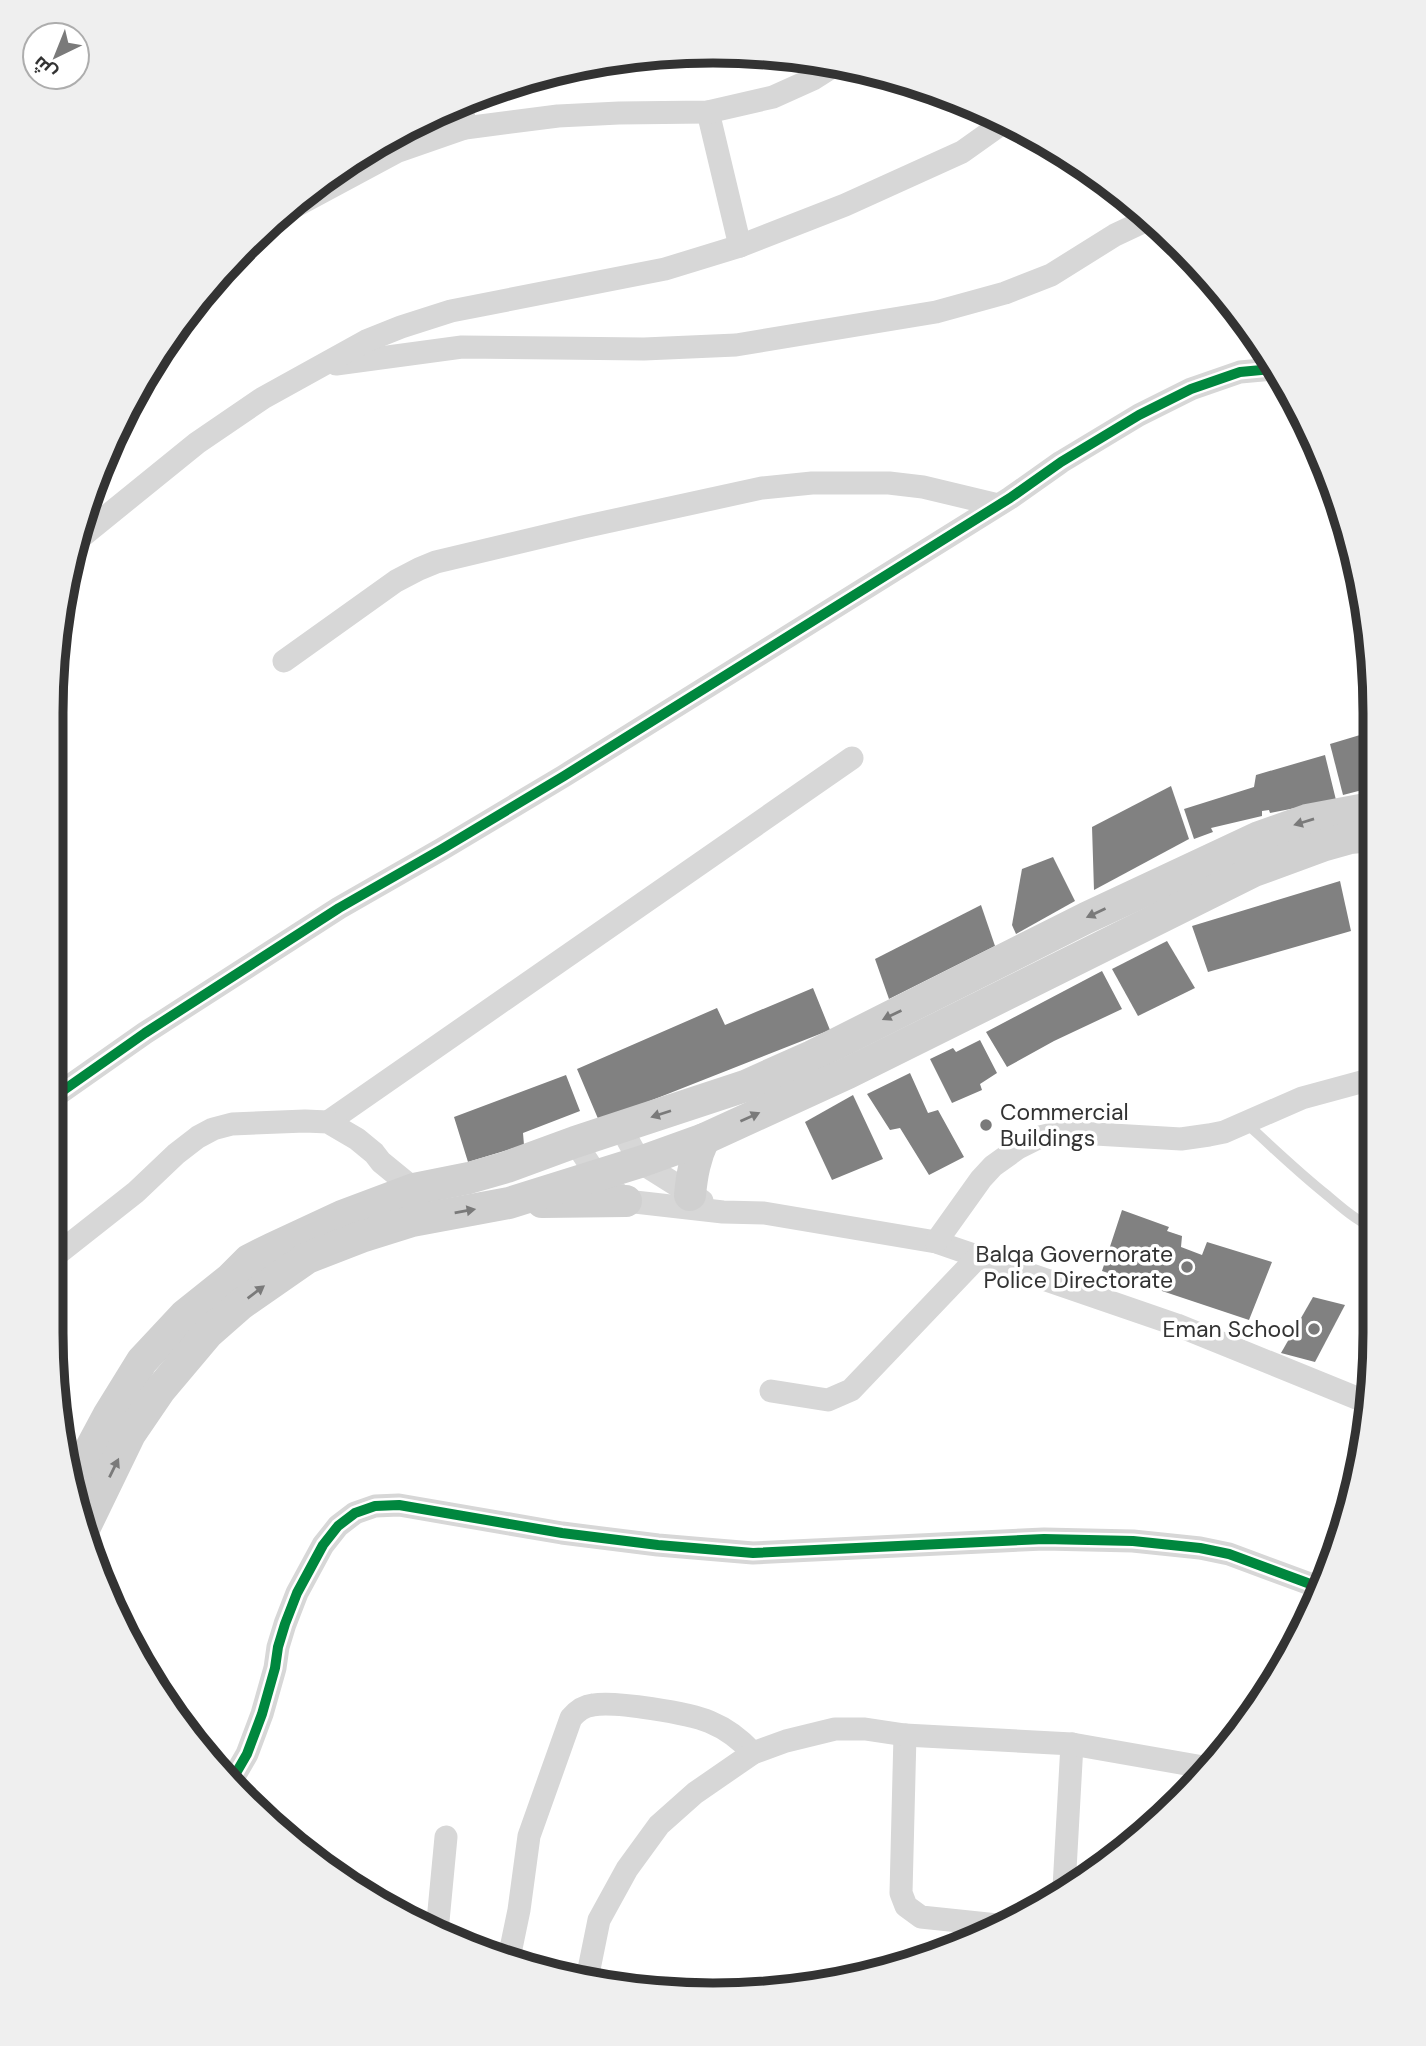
<svg xmlns="http://www.w3.org/2000/svg" width="1426" height="2046" viewBox="0 0 1426 2046" font-family="'DM Sans',Cairo,sans-serif">
	<style>
		.building { fill: #818181 }
		.lines { fill: none; stroke-linecap: round; stroke-linejoin: round }
		.lane { stroke: #d7d7d7; stroke-width: 10 }
		.street { stroke: #d7d7d7; stroke-width: 23 }
		.secondary { stroke: #d0d0d0; stroke-width: 32 }
		.cycleway-casing { stroke: #fff; stroke-width: 15 }
		.cycleway { stroke: #00873e; stroke-width: 10 }
		.oneway { fill: #7a7a7a }
		.poi-dot { fill: #7a7a7a; stroke: #fff; stroke-width: 2.5 }
		.labels { text-anchor: middle; stroke-width: 7; stroke-linejoin: round; paint-order: stroke }
		.poi-label { font-size: 23px; fill: #333; stroke: #fff; text-anchor: end }
		.rim { fill: none; stroke: #333; stroke-width: 9 }
	</style>
	<rect width="100%" height="100%" fill="#fff"/>
	<g class="building">
		<path d="M1370,732V788L1343,795L1330,744Z"/>
		<path d="M1325,755L1336,800L1270,813L1269,810L1262,811V816L1211,828L1213,832L1194,839L1184,809L1254,787L1256,775Z"/>
		<path d="M1171,786L1189,839L1094,890L1092,827Z"/>
		<path d="M1053,857L1075,901L1016,934L1012,925L1022,869Z"/>
		<path d="M1340,881L1351,931L1208,972L1192,926Z"/>
		<path d="M981,905L995,946L889,999L875,959Z"/>
		<path d="M1167,941L1195,988L1138,1016L1112,969Z"/>
		<path d="M1102,971L1122,1009L1054,1041L1007,1067L986,1032Z"/>
		<path d="M813,988L830,1030L599,1121L577,1069L717,1008L725,1025Z"/>
		<path d="M980,1040L997,1073L980,1084L982,1090L952,1103L930,1059L953,1048L956,1052Z"/>
		<path d="M910,1073L928,1113L938,1110L964,1157L929,1175L900,1128L890,1130L867,1094Z"/>
		<path d="M566,1075L580,1111L523,1133L524,1145L468,1162L454,1117Z"/>
		<path d="M853,1095L883,1159L832,1180L805,1122Z"/>
		<path d="M1122,1210L1169,1227L1167,1231L1182,1236L1181,1247L1202,1255L1207,1242L1272,1262L1249,1320L1102,1271Z"/>
		<path d="M1313,1297L1345,1305L1315,1362L1281,1353Z"/>
		<path d="M1373,1356L1374,1376L1372,1388L1364,1385Z"/>
	</g>
	<g class="lines">
		<path class="lane" d="M1246,1123C1273,1148 1299,1173 1328,1196C1342,1208 1356,1220 1373,1228"/>
		<g class="street">
			<path d="M462,103L465,128"/>
			<path d="M708,112L740,246"/>
			<path d="M275,217L396,152L465,128L558,116L619,113L708,112L773,97L813,79L835,65"/>
			<path d="M336,364L462,347L644,349L736,345L936,312L1005,293L1051,275L1115,235L1149,219"/>
			<path d="M81,537L197,443L263,398L366,341L401,327L451,311L665,269L740,246L845,205L962,152L1007,120"/>
			<path d="M284,661L396,581L419,569L436,562L583,527L762,488L812,483H889L923,487L998,505"/>
			<path d="M51,1099L145,1033L339,908L442,849L564,776L1010,498L1061,462L1139,415L1191,389L1240,372L1273,369"/>
			<path d="M328,1122L852,758"/>
			<path d="M621,1128L640,1162L702,1201"/>
			<path d="M575,1142L596,1174L626,1201L723,1212L764,1213L936,1242L1177,1325L1369,1403"/>
			<path d="M936,1242L981,1179L993,1166L1018,1148L1040,1137L1061,1132L1181,1139L1209,1135L1224,1132L1302,1098L1372,1079"/>
			<path d="M51,1259L136,1192L176,1154L198,1137L213,1129L232,1124L305,1121L328,1122L357,1139L374,1153L381,1162L414,1189"/>
			<path d="M771,1391L828,1400L851,1390L978,1257"/>
			<path d="M905,1735L901,1893L906,1906L921,1917L1007,1926"/>
			<path d="M232,1780L247,1754L262,1714L275,1668L278,1647L285,1624L297,1593L323,1545L338,1526L355,1513L375,1506L399,1505L562,1533L658,1545L753,1553L1044,1539L1133,1541L1200,1548L1229,1554L1321,1588"/>
			<path d="M1064,1888L1072,1744"/>
			<path d="M434,1929L438,1921L446,1837"/>
			<path d="M509,1958L519,1910L529,1836L571,1718C577,1711 583,1706 593,1705C615,1701 689,1713 710,1722C727,1729 741,1740 753,1753"/>
			<path d="M587,1979L599,1920L627,1869L659,1825L695,1793L753,1753L786,1741L835,1729H865L905,1735L1072,1744L1209,1768"/>
		</g>
		<g class="secondary">
			<path d="M690,1195C692,1174 695,1158 704,1139"/>
			<path d="M542,1202L626,1201"/>
			<path d="M71,1485L108,1416L142,1361L185,1315L230,1279L249,1260L271,1249L342,1216L414,1189L469,1178L507,1167L575,1142L745,1086L812,1056L1086,918L1259,837L1307,820L1371,808"/>
			<path d="M84,1529L130,1434L160,1390L208,1333L241,1304L307,1258L361,1237L412,1221L509,1203L640,1162L704,1139L848,1073L1254,871L1325,845L1350,838L1371,836"/>
		</g>
		<defs>
			<g id="cycleway">
				<path d="M51,1099L145,1033L339,908L442,849L564,776L1010,498L1061,462L1139,415L1191,389L1240,372L1273,369"/>
				<path d="M232,1780L247,1754L262,1714L275,1668L278,1647L285,1624L297,1593L323,1545L338,1526L355,1513L375,1506L399,1505L562,1533L658,1545L753,1553L1044,1539L1133,1541L1200,1548L1229,1554L1321,1588"/>
			</g>
		</defs>
		<use href="#cycleway" class="cycleway-casing"/>
		<use href="#cycleway" class="cycleway"/>
	</g>
	<defs><path id="oneway-solid" d="M-6-.8H1V-3.2L6.5 0L1 3.2V.8H-6Z" transform="scale(1.75)"/></defs>
	<g class="oneway">
		<use href="#oneway-solid" transform="translate(1304 822) rotate(163)"/>
		<use href="#oneway-solid" transform="translate(1096 913) rotate(155)"/>
		<use href="#oneway-solid" transform="translate(892 1015) rotate(154)"/>
		<use href="#oneway-solid" transform="translate(661 1114) rotate(162)"/>
		<use href="#oneway-solid" transform="translate(750 1117) rotate(-24)"/>
		<use href="#oneway-solid" transform="translate(465 1211) rotate(-10)"/>
		<use href="#oneway-solid" transform="translate(256 1292) rotate(-37)"/>
		<use href="#oneway-solid" transform="translate(114 1468) rotate(-64)"/>
	</g>
	<g class="poi-dot">
		<circle cx="986" cy="1125" r="7"/>
		<circle cx="1187" cy="1267" r="7"/>
		<circle cx="1314" cy="1329" r="7"/>
	</g>
	<g class="labels">
		<g class="poi-label">
			<text x="1000" y="1120" text-anchor="start">Commercial<tspan x="1000" dy="26">Buildings</tspan></text>
			<text x="1173" y="1262">Balqa Governorate<tspan x="1173" dy="26">Police Directorate</tspan></text>
			<text x="1300" y="1337">Eman School</text>
		</g>
	</g>
	<path d="M0 0H1426V2046H0ZM713 63H713A650 650 0 0 1 1363 713V1333A650 650 0 0 1 713 1983H713A650 650 0 0 1 63 1333V713A650 650 0 0 1 713 63Z" fill="#efefef" fill-rule="evenodd"/>
	<path class="rim" d="M713 63H713A650 650 0 0 1 1363 713V1333A650 650 0 0 1 713 1983H713A650 650 0 0 1 63 1333V713A650 650 0 0 1 713 63Z"/>
	<g transform="translate(56 56) rotate(223)"><circle r="33" fill="#ffffff" stroke="#adadad" stroke-width="2"/>
	<path d="M0-5L12 26L0 18L-12 26Z" fill="#7a7a7a"/>
	<text y="-10" font-size="19" font-weight="bold" text-anchor="middle" fill="#333333">ش</text>
	</g>
</svg>
